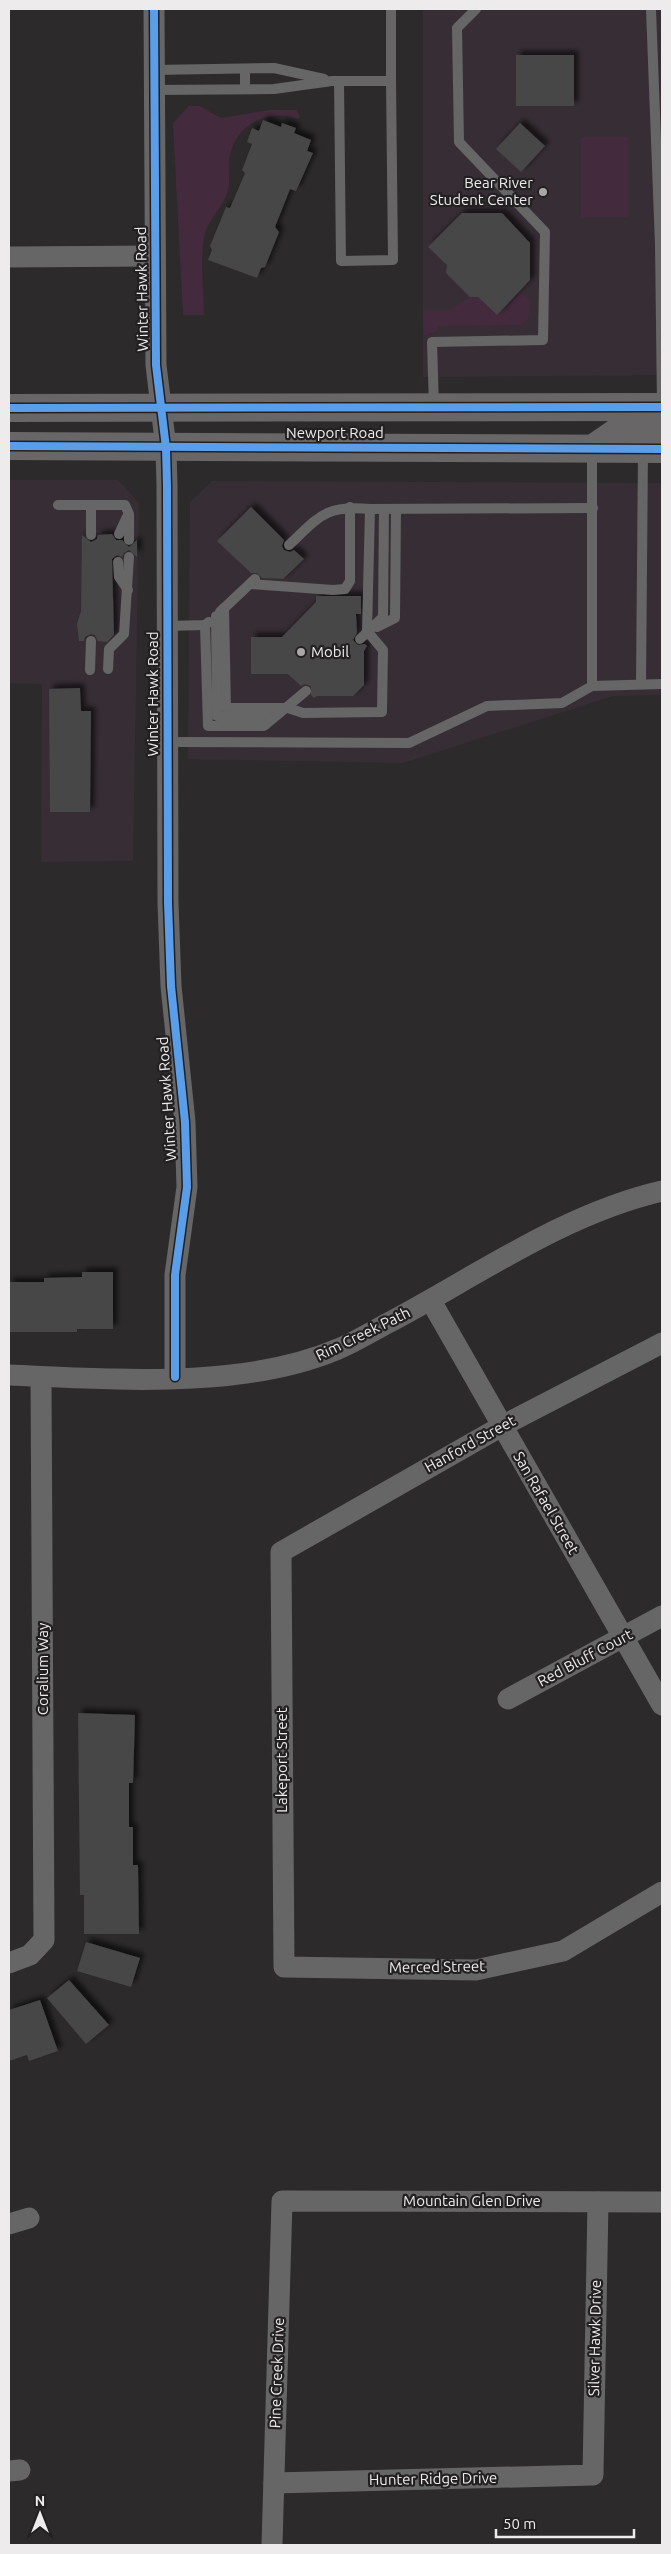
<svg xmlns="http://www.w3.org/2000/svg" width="671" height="2554" viewBox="0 0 671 2554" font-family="Ubuntu,sans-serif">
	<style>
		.built { fill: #372e35 }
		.green { fill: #432a3c }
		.building { fill: #464647; filter: url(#shadow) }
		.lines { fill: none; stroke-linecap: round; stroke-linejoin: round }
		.service { stroke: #666; stroke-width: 10 }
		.minor { stroke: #666; stroke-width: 21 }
		.primary { stroke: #686666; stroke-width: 28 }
		.cycleway-casing { stroke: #232022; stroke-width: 11 }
		.cycleway { stroke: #5a9eea; stroke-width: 8 }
		.poi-dot { fill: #a9a7a8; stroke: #232022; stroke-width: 2 }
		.labels { text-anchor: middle; stroke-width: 4.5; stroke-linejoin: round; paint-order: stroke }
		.poi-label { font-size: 15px; fill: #edebec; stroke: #232022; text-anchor: end }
		.street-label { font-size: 15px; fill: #edebec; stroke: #232022 }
	</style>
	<defs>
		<filter id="shadow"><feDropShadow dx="4.5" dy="-4.5" stdDeviation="2.5" flood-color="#0009"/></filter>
	</defs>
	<rect width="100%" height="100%" fill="#2c2a2b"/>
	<g class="built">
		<path d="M423,9H662V375L423,377Z"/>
		<path d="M9,480H118L139,503L133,861L41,862L42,684L9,683Z"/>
		<path d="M212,481L662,483V695L613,696L403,763L188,759L190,502Z"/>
	</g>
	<g class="green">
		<path d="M189,106H200L221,118L269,110H296L300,116L298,119C268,108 237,124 230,155C227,166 231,178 228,190C224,207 207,220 204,238C200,258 204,293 204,315H183L173,123Z"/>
		<rect x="581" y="137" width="47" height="80"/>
		<path d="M520,291L529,298L530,316L522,325L438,326L437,331L424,336L423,310H449L470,297H478L497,315Z"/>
	</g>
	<g class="building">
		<rect x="516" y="55" width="58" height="51"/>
		<path d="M263,120L281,127L282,123L296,128L294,133L311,140L307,151L313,153L296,191L290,189L275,227L279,232L265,267L261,268L257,278L208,260L212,250L210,246L226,207L230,208L245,173L242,170L252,144L247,142L252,128L259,131Z"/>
		<path d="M520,123L545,146L521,172L496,149Z"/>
		<path d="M462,213H502L530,243V280L497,315L478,297H470L446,273L447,265L428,247Z"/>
		<path d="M251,507L284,540L282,546L284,550L290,552L294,550L304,559L283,579L262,578L257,573H251L217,541Z"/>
		<path d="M112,534L116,540H122L129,547L137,540V557L129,550L124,553L122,557L117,555L112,559L114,635L107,642L98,641L95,635L91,634L85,637L84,641H79L77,624L81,611L82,535L91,542L97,539L98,535Z"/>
		<path d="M316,596H361V614H356L357,633L353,640L358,645L365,644L367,646L364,651V685L353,696H317L314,698L311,695V686L305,684L301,686L288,674H251V637H282L316,602Z"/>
		<path d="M80,688L81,711H91L90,812H50L49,689Z"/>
		<path d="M82,1272H113V1329H77V1332H9V1282H44V1278L82,1277Z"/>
		<path d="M78,1713L135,1715L133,1783H129V1827H133V1865H138L139,1934H84V1895H80Z"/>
		<path d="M86,1942L140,1958L131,1987L77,1971Z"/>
		<path d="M69,1980L109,2025L86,2044L47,1998Z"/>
		<path d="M40,2000L58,2051L29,2061L27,2055L9,2061V2010Z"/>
	</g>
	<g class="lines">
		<g class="service">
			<path d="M651,9L660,245L662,405"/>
			<path d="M245,69V89"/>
			<path d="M153,70L274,68L324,79"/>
			<path d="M339,81L341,261L393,260L391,81"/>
			<path d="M153,90L274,89L332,81H391V9"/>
			<path d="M434,407L432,342L543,340L545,232L459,142L457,28L476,9"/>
			<path d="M58,505H125L129,514V540"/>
			<path d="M119,534L127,517"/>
			<path d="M91,535V505"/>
			<path d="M289,545C320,516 325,505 370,509L593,508"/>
			<path d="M118,562L119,577L128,590"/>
			<path d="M251,584L333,590L345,589L350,581V507"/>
			<path d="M224,608L226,708H288L303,713L382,712L383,650L367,631L370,509"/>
			<path d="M220,612L255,579"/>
			<path d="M216,616L217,716L264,718L275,713"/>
			<path d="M205,625L208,726H264L306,691"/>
			<path d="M167,626L205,625L209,622"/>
			<path d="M377,627L395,618L396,509"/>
			<path d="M360,639L383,617L384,509"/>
			<path d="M108,669L109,649L124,634L129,557"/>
			<path d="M90,670L91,641"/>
			<path d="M641,684L643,450"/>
			<path d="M592,686V450"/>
			<path d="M166,742L409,743L487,706L562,703L592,686L662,684"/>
		</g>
		<g class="minor">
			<path d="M154,9L156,365L166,448L167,487L168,903L171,986L185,1122L187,1187L175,1275V1377"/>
			<path d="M9,257L155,256"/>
			<path d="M431,1301L662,1705"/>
			<path d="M662,1343L502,1426L281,1552L284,1967L476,1970L563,1951L662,1892"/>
			<path d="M9,1375C111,1379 242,1390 338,1349C355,1342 371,1332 388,1323C477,1276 563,1214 662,1191"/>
			<path d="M508,1699L662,1616"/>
			<path d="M9,1963L30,1955L44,1940L41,1377"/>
			<path d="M9,2224L29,2218"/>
			<path d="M9,2471L20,2470"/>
			<path d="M274,2483L593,2475L598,2202"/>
			<path d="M272,2545L282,2201L662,2202"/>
		</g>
		<g class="primary">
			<path d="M9,408L662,407"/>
			<path d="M9,446L662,449"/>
			<path d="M592,449L624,427H662"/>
		</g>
		<defs>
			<g id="cycleway">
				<path d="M154,9L156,365L166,448L167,487L168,903L171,986L185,1122L187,1187L175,1275V1377"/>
				<path d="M9,408L662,407"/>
				<path d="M9,446L662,449"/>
			</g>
		</defs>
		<use href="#cycleway" class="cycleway-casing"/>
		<use href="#cycleway" class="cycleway"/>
	</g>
	<g class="poi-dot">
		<circle cx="543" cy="192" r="5"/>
		<circle cx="301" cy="652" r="5"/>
	</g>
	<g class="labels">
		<g class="poi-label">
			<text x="533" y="188">Bear River<tspan x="533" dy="17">Student Center</tspan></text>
			<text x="311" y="657" text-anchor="start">Mobil</text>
		</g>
		<g class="street-label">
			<text transform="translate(142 289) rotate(-91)" y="5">Winter Hawk Road</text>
			<text x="335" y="438">Newport Road</text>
			<text transform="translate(153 694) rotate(-90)" y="5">Winter Hawk Road</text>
			<text transform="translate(167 1099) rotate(-94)" y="5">Winter Hawk Road</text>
			<text transform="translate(363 1334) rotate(-26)" y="5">Rim Creek Path</text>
			<text transform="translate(470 1444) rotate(-29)" y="5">Hanford Street</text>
			<text transform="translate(546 1503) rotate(60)" y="5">San Rafael Street</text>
			<text transform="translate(585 1658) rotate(-28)" y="5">Red Bluff Court</text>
			<text transform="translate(43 1669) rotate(-90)" y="5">Coralium Way</text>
			<text transform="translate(282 1760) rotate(-90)" y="5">Lakeport Street</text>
			<text transform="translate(437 1967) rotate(-1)" y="5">Merced Street</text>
			<text x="472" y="2206">Mountain Glen Drive</text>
			<text transform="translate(595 2338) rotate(-89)" y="5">Silver Hawk Drive</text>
			<text transform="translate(277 2373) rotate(-88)" y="5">Pine Creek Drive</text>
			<text transform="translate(433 2479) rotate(-1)" y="5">Hunter Ridge Drive</text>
		</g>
	</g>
	<rect width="671" height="2554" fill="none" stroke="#edebec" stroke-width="20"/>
	<g transform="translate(40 2514)" stroke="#232022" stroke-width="4" paint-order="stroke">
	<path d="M0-4L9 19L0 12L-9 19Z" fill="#edebec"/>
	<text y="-8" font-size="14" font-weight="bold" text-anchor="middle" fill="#edebec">N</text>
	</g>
	<path d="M496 2529v8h138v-8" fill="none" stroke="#edebec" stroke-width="2.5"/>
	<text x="503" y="2529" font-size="15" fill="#edebec" stroke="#232022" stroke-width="4" paint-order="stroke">50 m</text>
</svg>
